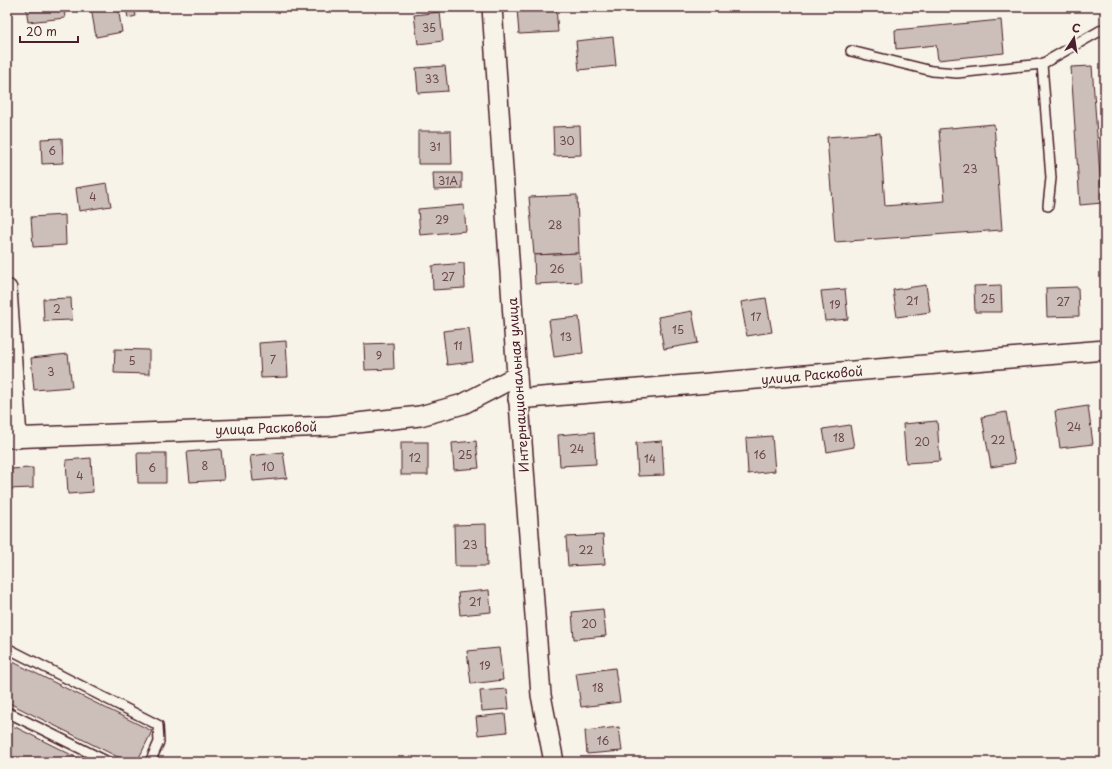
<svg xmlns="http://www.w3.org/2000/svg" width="1112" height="769" viewBox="0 0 1112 769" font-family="'Playpen Sans',sans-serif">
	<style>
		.building { fill: #ccbfb9; stroke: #4a1f2b }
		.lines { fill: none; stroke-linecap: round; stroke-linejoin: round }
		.service-casing { stroke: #4a1f2b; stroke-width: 12 }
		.minor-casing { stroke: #4a1f2b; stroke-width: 22 }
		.service { stroke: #f7f3e8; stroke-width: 9 }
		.minor { stroke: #f7f3e8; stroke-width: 19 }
		.labels { text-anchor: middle; stroke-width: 3; stroke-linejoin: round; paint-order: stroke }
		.number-label { font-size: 11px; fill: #6a474e }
		.street-label { font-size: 13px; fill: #4a1f2b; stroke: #f7f3e8 }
	</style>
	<rect width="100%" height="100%" fill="#f7f3e8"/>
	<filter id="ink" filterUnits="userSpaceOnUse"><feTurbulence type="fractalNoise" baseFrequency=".025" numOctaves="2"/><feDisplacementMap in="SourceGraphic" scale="8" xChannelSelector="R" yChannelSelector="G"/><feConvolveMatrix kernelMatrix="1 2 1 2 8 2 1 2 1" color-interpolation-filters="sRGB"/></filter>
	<g filter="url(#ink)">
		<g class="building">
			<path d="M26,7H64L65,18L28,22Z"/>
			<path d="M95,7H118L122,32L96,37L91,8Z"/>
			<path d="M134,7L136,16L128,18L126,8Z"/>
			<path d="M538,7H556L558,32L519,34L517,9Z"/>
			<path d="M440,12L443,41L418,44L414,15Z"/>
			<path d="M1001,20L1004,53L938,60L936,45L896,49L895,30Z"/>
			<path d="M613,37L616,66L579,70L576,41Z"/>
			<path d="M445,66L448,91L418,93L416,68Z"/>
			<path d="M1092,66L1102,203L1080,205L1071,67Z"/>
			<path d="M994,124L1002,230L835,242L827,137L880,133L885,206L945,201L939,129Z"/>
			<path d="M580,126L581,155L554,156L553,127Z"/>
			<path d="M418,131H451L452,164H418Z"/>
			<path d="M62,138L63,163L42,164L41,139Z"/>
			<path d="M433,173H462V189L434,190Z"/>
			<path d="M107,183L111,206L79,211L76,188Z"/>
			<path d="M577,195L579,253L534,255L529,197Z"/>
			<path d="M464,205L466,231L420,235L418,209Z"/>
			<path d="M65,215L66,245L33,247L31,217Z"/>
			<path d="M579,253L581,282L535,284L534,255Z"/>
			<path d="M464,263L465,288L433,290L432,266Z"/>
			<path d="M926,285L930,312L897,317L893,290Z"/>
			<path d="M1001,285L1002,312H975L974,286Z"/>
			<path d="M1078,287L1079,316L1047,317L1046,288Z"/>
			<path d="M845,289L848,319L825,321L821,291Z"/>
			<path d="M71,298L72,320L44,321L43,299Z"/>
			<path d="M766,298L772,332L747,336L741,302Z"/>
			<path d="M692,311L698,343L664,349L658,317Z"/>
			<path d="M579,317L583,353L554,357L549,320Z"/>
			<path d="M469,328L473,362L447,365L443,331Z"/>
			<path d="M286,341L288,377L261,378L259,343Z"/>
			<path d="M393,343L394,369L365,370L364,344Z"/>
			<path d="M115,349L149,350V374L114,373Z"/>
			<path d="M68,354L72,387L34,390L31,358Z"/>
			<path d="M1088,406L1093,444L1060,448L1055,411Z"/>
			<path d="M1006,412L1015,463L991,467L982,417Z"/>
			<path d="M937,421L940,461L906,463L903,424Z"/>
			<path d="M850,425L854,447L827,452L823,429Z"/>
			<path d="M594,432L596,464L560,466L558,435Z"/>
			<path d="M772,436L775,471L748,474L746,438Z"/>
			<path d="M476,441L479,468L454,470L452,443Z"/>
			<path d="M662,441L664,475L638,476L636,443Z"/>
			<rect x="401" y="442" width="27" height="33"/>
			<path d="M221,449L224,480L190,482L187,452Z"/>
			<path d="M283,452L287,478L253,481L250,456Z"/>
			<path d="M137,453H166V483H138Z"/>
			<path d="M91,458L93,492L68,494L66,460Z"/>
			<path d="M33,468V488L7,489V469Z"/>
			<path d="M486,524L487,566H455L454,525Z"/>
			<path d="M603,535L605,564L568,566L566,537Z"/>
			<path d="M489,590L491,612L460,615L458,593Z"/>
			<path d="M603,609L606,636L574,639L572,612Z"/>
			<path d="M499,648L503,680L471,684L467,651Z"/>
			<path d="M7,659L152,731L137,762H128L7,702Z"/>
			<path d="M615,668L620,702L581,707L576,673Z"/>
			<path d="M507,689L509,709L482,711L480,691Z"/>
			<path d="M505,714L507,732L478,735L476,717Z"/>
			<path d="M7,723L86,762H7Z"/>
			<path d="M619,727L622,751L587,754L585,731Z"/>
		</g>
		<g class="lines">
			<defs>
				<g id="service">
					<path d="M851,51L932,71L957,73L1042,64L1105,28"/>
					<path d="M1042,64L1051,178L1048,206"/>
					<path d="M7,648L158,725L159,742L150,762"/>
					<path d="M7,712L108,762"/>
				</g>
				<g id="minor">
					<path d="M492,7L517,376L541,695L554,762"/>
					<path d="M7,289L17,438"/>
					<path d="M518,399L1105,350"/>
					<path d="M7,438L330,426L420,416L463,404L517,376"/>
				</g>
			</defs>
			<use href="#service" class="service-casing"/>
			<use href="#minor" class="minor-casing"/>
			<use href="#service" class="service"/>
			<use href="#minor" class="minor"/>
		</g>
	</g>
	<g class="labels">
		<g class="number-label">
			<text x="429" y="32">35</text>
			<text x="432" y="83">33</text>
			<text x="567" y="145">30</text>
			<text x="435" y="151">31</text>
			<text x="52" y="155">6</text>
			<text x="970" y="173">23</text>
			<text x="448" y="185">31А</text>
			<text x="93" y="201">4</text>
			<text x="442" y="224">29</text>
			<text x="555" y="229">28</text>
			<text x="557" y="273">26</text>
			<text x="448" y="281">27</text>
			<text x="988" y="303">25</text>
			<text x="912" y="305">21</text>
			<text x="1063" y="306">27</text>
			<text x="835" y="309">19</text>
			<text x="57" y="313">2</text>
			<text x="756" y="321">17</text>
			<text x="678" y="334">15</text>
			<text x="566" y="341">13</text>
			<text x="458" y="350">11</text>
			<text x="379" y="360">9</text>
			<text x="273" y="364">7</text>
			<text x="132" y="365">5</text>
			<text x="51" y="376">3</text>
			<text x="1074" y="431">24</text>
			<text x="839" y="442">18</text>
			<text x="998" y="444">22</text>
			<text x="922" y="446">20</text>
			<text x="577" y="453">24</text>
			<text x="465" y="459">25</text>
			<text x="760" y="459">16</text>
			<text x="415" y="462">12</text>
			<text x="650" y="463">14</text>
			<text x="205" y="470">8</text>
			<text x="268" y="471">10</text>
			<text x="152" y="472">6</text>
			<text x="80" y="480">4</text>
			<text x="470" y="549">23</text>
			<text x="586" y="554">22</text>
			<text x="475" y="606">21</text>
			<text x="589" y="628">20</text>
			<text x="485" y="670">19</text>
			<text x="598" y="692">18</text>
			<text x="603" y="745">16</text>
		</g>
		<g class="street-label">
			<text transform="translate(812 375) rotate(-5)" y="5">улица Расковой</text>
			<text transform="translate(518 385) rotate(-94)" y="5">Интернациональная улица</text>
			<text transform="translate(266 428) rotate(-2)" y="5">улица Расковой</text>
		</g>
	</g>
	<rect width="1112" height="769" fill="none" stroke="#f7f3e8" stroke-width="24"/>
	<rect x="12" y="12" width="1088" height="745" fill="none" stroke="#4a1f2b" stroke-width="1.5" filter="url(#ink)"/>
	<g transform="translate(1074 38) rotate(12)" stroke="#f7f3e8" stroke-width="3" paint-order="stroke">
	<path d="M0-3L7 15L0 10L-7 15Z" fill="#4a1f2b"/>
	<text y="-6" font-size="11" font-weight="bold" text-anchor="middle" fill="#4a1f2b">С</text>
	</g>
	<path d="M20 36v6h58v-6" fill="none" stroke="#4a1f2b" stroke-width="2"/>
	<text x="26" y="36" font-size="12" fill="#4a1f2b" stroke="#f7f3e8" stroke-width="3" paint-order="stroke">20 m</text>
</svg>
